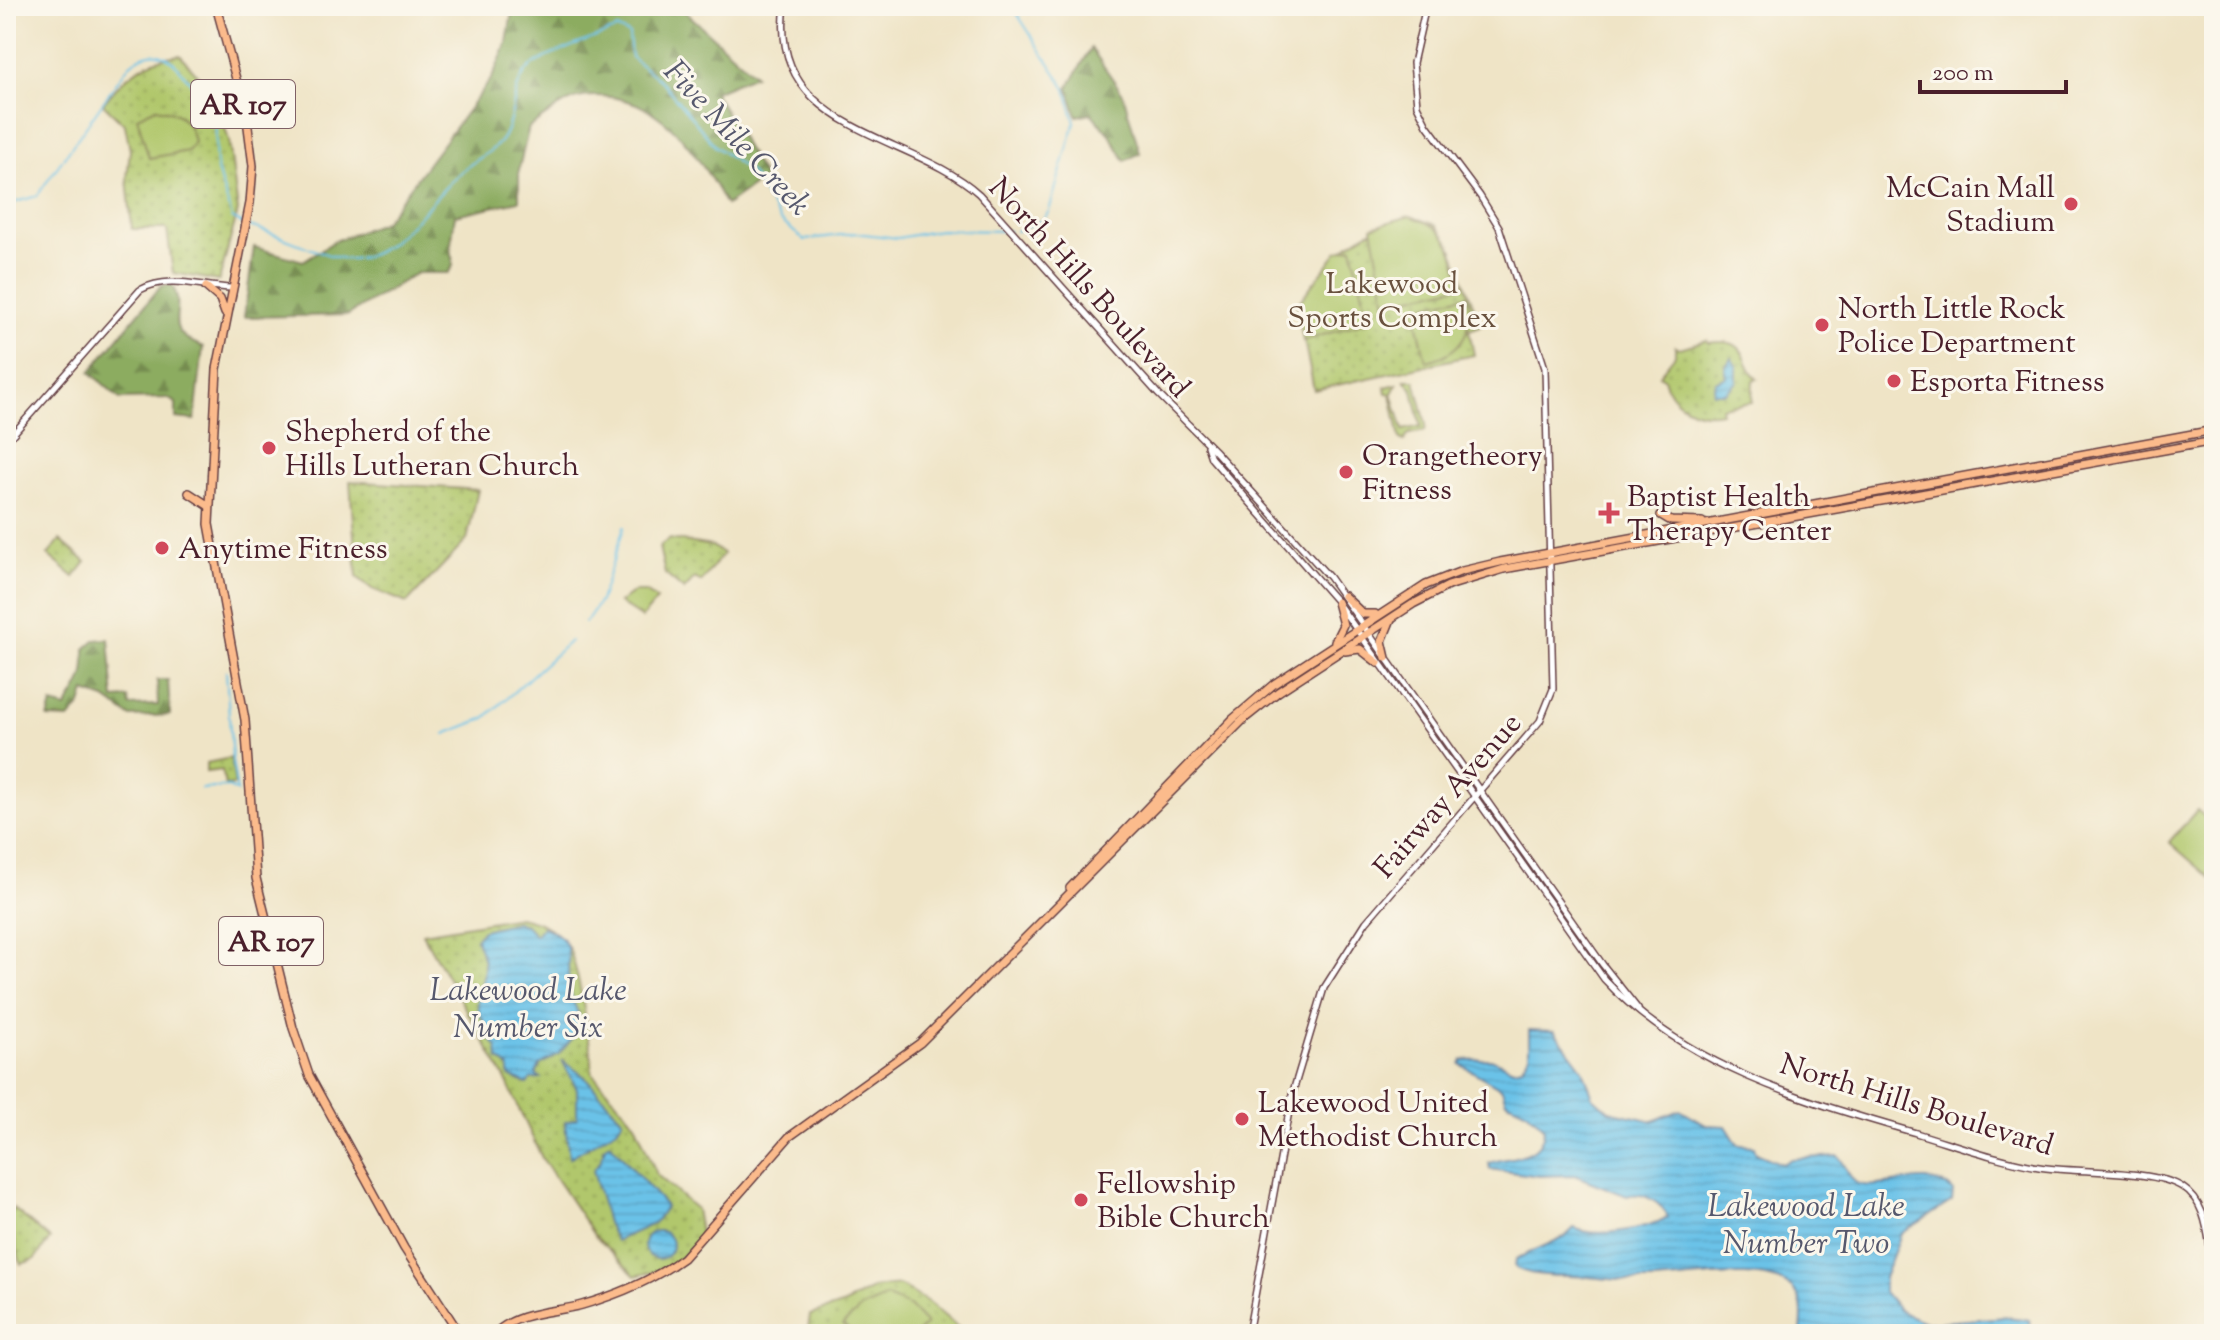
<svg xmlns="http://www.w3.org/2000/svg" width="2220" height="1340" viewBox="0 0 2220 1340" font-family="'Sorts Mill Goudy',serif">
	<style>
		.grass { fill: url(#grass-dots); stroke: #7e734c; stroke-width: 2 }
		.forest { fill: url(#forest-firs); stroke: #6b6646; stroke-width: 2 }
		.pitch { fill: #b1c76c; stroke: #7e734c; stroke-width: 2 }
		.water { fill: url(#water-rules); stroke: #5a708a; stroke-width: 2 }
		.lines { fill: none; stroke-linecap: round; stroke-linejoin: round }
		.stream { stroke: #6bc2e8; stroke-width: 2 }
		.minor-casing { stroke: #633d42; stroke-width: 8 }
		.major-casing { stroke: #633d42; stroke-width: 10 }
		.minor { stroke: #fff; stroke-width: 5 }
		.major { stroke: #fbbb8c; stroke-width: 7 }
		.poi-dot { fill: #d1495b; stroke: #fbf7ec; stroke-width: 3 }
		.labels { text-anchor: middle; stroke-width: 6; stroke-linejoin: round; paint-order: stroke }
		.shield { fill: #fbf7ec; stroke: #7f6065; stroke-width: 2 }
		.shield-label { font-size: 28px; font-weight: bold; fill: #4a1f2b }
		.poi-label { font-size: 30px; fill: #4a1f2b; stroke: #fbf7ec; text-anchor: start }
		.park-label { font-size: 30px; fill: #69513e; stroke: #fbf7ec }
		.street-label { font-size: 30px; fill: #4a1f2b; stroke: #fbf7ec }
		.water-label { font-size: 32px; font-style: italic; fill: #56586d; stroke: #fbf7ec }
	</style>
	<defs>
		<pattern id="grass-dots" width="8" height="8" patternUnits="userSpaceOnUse" patternTransform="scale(2)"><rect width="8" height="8" fill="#b1c76c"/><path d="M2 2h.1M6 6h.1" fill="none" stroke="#9aaa5e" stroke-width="1.8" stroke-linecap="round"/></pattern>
		<pattern id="forest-firs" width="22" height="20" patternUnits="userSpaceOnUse" patternTransform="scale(2)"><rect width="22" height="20" fill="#8cac60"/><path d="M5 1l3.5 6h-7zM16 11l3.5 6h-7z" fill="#748b4f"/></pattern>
		<pattern id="water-rules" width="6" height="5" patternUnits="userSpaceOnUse" patternTransform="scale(2)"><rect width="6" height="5" fill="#6bc2e8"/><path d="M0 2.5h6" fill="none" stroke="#5ea6c7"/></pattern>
	</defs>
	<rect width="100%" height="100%" fill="#fbf7ec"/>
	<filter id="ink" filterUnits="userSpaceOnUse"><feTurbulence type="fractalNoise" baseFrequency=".0125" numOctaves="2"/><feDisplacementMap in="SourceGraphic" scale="16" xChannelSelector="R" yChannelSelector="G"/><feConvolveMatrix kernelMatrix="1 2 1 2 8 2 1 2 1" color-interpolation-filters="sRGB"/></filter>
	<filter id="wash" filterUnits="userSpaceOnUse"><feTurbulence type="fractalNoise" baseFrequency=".006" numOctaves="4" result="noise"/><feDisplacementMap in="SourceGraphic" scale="32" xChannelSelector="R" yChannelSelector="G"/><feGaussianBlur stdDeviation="1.8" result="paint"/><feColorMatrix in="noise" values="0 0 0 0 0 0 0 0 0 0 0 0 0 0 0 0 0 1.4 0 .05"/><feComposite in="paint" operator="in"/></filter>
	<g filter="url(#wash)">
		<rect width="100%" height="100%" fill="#efe4c6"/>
		<g class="grass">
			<path d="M180,55L215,95L229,141L238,211L219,281L173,273L167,229H132L127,178L130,150L125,125L103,104C124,76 145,58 180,55Z"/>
			<path d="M1410,216L1436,225L1451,246L1481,326L1469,330L1474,355L1314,390L1297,305C1336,254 1346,235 1410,216Z"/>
			<path d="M1707,340L1708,343C1751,337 1739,360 1757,379L1753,380L1752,402L1721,407V412C1698,417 1670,405 1664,378L1659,375L1675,355V346L1680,348Z"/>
			<path d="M1405,380H1415L1426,424L1425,431L1409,434L1404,441L1400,439L1391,394L1386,393L1385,387L1397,384L1392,393L1403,430L1421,426L1413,390Z"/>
			<path d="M350,481L478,490L467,540L407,603L372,589L357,577Z"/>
			<path d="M669,539L712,546L723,554L701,582L695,578L684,590L665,574L659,547Z"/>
			<path d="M60,540L86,562L74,577L48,555Z"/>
			<path d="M231,758L235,785L225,786L222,770L206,772V763Z"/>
			<path d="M519,917C538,921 553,927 566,944C578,959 592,1051 592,1073L635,1123L657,1175L696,1209L701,1239L668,1269L635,1276L594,1235L542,1158L505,1078L422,933Z"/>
			<path d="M13,1208L50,1239L34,1260L21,1264L7,1215Z"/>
			<path d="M899,1285L928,1302L966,1334H829L808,1329L810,1315L845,1304L874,1288Z"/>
		</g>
		<g class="forest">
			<path d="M513,6H679L755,75L714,92L764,178L726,205C696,149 655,88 583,97C566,99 544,118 529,127L519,168V201L455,215L451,245L453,266L448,273H417L348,315L244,317L254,247L303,261L335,241L384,222L492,78L507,43Z"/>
			<path d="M1091,48L1123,94L1140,153L1125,161L1110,135L1091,113L1077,116L1068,88Z"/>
			<path d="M172,285C189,314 156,328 203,347L195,420L176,418V403L167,398L120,399L90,372L161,286Z"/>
			<path d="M109,639L114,699L128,698L130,706L158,705L157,680H168L170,715L131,717L105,699L85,692L81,705L69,719L48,718L52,704L66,708C82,681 86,681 85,649L95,640Z"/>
		</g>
		<g class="pitch">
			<path d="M156,108C178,111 190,120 194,142L188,151L149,158L137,117Z"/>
			<path d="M1410,216C1453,230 1450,245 1463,285L1386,303L1372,227Z"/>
			<path d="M1352,247L1369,321L1303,341L1297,305L1338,251Z"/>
			<path d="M1467,295C1476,330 1461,354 1426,361L1414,308Z"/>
			<path d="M634,592H646L657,600L642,618L619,603Z"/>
			<path d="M2197,810L2214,825V881L2169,842Z"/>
			<path d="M887,1297L909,1306L926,1324L917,1334H853L843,1325L860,1309Z"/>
		</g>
		<g class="water">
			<path d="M1731,358L1737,367V382L1725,393H1713L1715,382L1727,377L1725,368Z"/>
			<path d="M516,922L527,926L535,935L543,927C581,941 563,960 570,990C573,1002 578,1014 583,1026L559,1054L540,1065L536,1074L541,1078L531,1079L527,1084L509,1076V1067L498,1059L497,1048L484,1030L486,1025C468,1001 486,988 484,963C483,953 477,947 476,938L483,930Z"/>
			<path d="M1529,1030L1554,1031L1583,1070L1593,1097L1609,1111L1653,1121L1680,1110L1706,1125L1726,1126L1738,1145L1754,1146L1756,1153L1782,1164L1791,1159L1838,1156C1845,1163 1848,1176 1855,1182C1874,1195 1929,1165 1953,1191L1952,1201L1901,1234L1884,1278V1292L1900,1311L1927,1323L2007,1317L2029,1320L2034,1334H1801C1802,1318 1805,1300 1792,1288C1760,1262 1680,1283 1641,1281C1616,1281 1592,1276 1567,1276C1555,1276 1524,1275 1515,1267L1516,1259L1566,1236L1574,1228C1597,1239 1644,1229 1668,1218C1663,1204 1643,1190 1627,1196L1574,1175L1540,1176L1490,1169L1489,1163C1512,1156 1544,1159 1544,1127L1527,1111L1506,1101L1502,1089L1460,1064L1462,1060L1491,1059L1513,1069L1522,1067L1529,1056Z"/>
			<path d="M562,1060L585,1077L623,1120L617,1129L569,1158L565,1122L577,1118V1089Z"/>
			<path d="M610,1143L666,1206L655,1223L616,1241L607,1223L593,1170L601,1160L605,1146Z"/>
			<circle cx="658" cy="1245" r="14"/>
		</g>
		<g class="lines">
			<g class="stream">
				<path d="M1012,6L1066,89L1075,122L1049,211L1043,220L1016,231"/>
				<path d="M6,209L16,202L37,196L129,65C158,40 175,60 192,85C199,96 210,100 214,114C218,129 214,148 216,164C219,182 228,201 232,218L243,224"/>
				<path d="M249,226C277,233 323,257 348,259C392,262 433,195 462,171C475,159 495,152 504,136C516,115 511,87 529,68C541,56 599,36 618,29L629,34L631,57L663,83L715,146L751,173L780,220L804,240L855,233L898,238L940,230L1009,231"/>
				<path d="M585,623L600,601L624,527"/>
				<path d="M226,671L232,760L237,792"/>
				<path d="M445,734L485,718L570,641"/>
				<path d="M201,789L229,787L235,791"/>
			</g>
		</g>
	</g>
	<g filter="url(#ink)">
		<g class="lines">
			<defs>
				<g id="minor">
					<path d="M785,6C767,132 912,133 979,194L1159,395L1214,450L1329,577L1603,965L1638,1009"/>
					<path d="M6,442L140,290C170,274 200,287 231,288"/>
					<path d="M1207,446L1211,458L1337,602L1604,979C1685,1067 1805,1101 1916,1133C1956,1145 1997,1160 2039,1167C2075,1173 2154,1169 2182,1187C2210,1205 2207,1241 2214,1269"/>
					<path d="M1248,1334L1292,1095L1324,988L1366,922L1540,721L1553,689L1545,368L1499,227L1480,196L1427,125L1417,105L1413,63L1426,6"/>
				</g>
				<g id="major">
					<path d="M216,6L247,119L253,166L250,203L217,369L209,524L245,720L256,878L293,1028L309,1075L404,1248L460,1334"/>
					<path d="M206,287L220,299L225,313"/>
					<path d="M189,493L209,506"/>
					<path d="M1661,515L1671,521L1702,522"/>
					<path d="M1344,596L1363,614H1375"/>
					<path d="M1335,641L1343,625L1337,602"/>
					<path d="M1345,651L1360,649L1378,663"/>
					<path d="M1386,658L1382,641L1391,619"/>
					<path d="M1070,888L1233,719L1274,684L1426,585L1462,571L1500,562L2214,430"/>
					<path d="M494,1334C518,1311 552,1313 582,1305C617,1295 653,1280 683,1258L789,1137L920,1043L1244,719L1278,692L1413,604L1448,586L1504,569L2214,441"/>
				</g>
			</defs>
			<use href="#minor" class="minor-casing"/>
			<use href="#major" class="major-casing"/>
			<use href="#minor" class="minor"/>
			<use href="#major" class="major"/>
		</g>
	</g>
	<g class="poi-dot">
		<circle cx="2071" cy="204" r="8"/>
		<circle cx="1822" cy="325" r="8"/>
		<circle cx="1894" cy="381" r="8"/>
		<circle cx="269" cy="448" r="8"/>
		<circle cx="1346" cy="472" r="8"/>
		<path d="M1605 501h8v8h8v8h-8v8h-8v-8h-8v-8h8z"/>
		<circle cx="162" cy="548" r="8"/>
		<circle cx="1242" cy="1119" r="8"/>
		<circle cx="1081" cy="1200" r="8"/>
	</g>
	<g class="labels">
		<g class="shield">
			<rect x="191" y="80" width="104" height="48" rx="6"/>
			<rect x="219" y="917" width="104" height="48" rx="6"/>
		</g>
		<g class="shield-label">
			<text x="243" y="114">AR 107</text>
			<text x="271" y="951">AR 107</text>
		</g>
		<g class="poi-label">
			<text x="2055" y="197" text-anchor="end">McCain Mall<tspan x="2055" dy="34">Stadium</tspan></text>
			<text x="1838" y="318">North Little Rock<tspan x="1838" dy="34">Police Department</tspan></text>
			<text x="1910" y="391">Esporta Fitness</text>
			<text x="285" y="441">Shepherd of the<tspan x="285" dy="34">Hills Lutheran Church</tspan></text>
			<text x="1362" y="465">Orangetheory<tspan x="1362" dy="34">Fitness</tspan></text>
			<text x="1627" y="506">Baptist Health<tspan x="1627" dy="34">Therapy Center</tspan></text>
			<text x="178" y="558">Anytime Fitness</text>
			<text x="1258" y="1112">Lakewood United<tspan x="1258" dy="34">Methodist Church</tspan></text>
			<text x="1097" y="1193">Fellowship<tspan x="1097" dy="34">Bible Church</tspan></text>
		</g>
		<g class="park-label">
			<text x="1392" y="293">Lakewood<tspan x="1392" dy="34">Sports Complex</tspan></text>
		</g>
		<g class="street-label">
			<text transform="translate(1090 287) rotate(48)" y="10">North Hills Boulevard</text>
			<text transform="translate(1447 795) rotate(-49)" y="10">Fairway Avenue</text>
			<text transform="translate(1917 1104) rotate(17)" y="10">North Hills Boulevard</text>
		</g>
		<g class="water-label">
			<text transform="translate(738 137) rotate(47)" y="11">Five Mile Creek</text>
			<text x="528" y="1000">Lakewood Lake<tspan x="528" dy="37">Number Six</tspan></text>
			<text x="1806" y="1216">Lakewood Lake<tspan x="1806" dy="37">Number Two</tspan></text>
		</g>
	</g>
	<rect width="2220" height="1340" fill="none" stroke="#fbf7ec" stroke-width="32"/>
	<path d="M1920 80v12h146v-12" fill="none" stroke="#4a1f2b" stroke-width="4"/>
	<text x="1932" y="80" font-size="24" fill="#4a1f2b" stroke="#fbf7ec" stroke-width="6" paint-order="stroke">200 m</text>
</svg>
